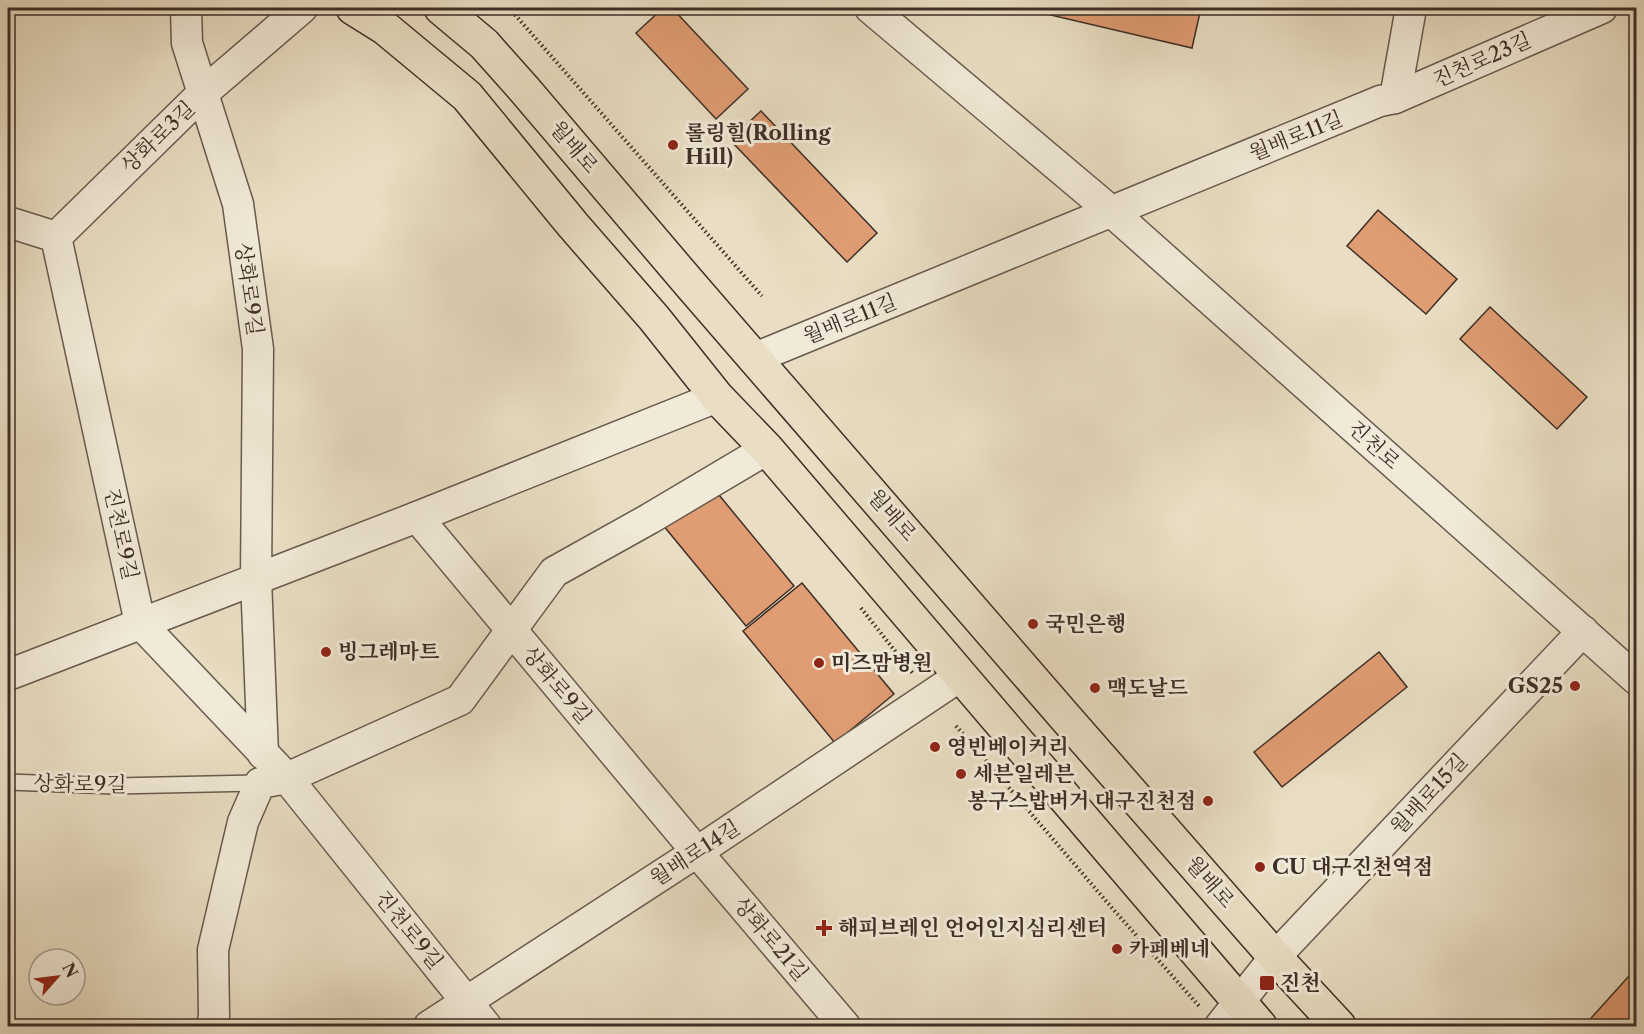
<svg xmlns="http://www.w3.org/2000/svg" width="1644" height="1034" viewBox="0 0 1644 1034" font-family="'Libre Caslon Text','Noto Serif KR',serif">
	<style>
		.building { fill: #e09c72; stroke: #3e2e28; stroke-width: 1.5 }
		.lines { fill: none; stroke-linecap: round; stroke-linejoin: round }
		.service-casing { stroke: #695a4f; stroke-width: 18 }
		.minor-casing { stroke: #695a4f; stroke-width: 33 }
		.primary-casing { stroke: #3e2e28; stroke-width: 36 }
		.path { stroke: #3e2e28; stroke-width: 4; stroke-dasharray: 1.5 3; stroke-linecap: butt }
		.service { stroke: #f1ead8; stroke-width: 15 }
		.minor { stroke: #f1ead8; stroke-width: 30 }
		.primary { stroke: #e9dec3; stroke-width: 33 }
		.poi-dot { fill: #8f2418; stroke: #f1ead8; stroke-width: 2 }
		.labels { text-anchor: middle; stroke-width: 6; stroke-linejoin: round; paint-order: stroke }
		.street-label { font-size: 21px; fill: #3e2e28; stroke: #f1ead8 }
		.poi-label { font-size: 21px; font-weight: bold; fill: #3e2e28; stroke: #f1ead8; text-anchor: start }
	</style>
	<rect width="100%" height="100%" fill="#e9dec3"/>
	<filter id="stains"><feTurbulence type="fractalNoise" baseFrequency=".00333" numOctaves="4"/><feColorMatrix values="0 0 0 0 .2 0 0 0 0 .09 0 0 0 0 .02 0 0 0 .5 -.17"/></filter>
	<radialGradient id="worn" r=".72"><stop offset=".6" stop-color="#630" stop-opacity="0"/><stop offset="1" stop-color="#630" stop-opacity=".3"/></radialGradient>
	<g class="building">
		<path d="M663,8H672L748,89L716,119L636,33Z"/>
		<path d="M1043,8H1201L1192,48L1042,13Z"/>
		<path d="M761,111L877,233L847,262L730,140Z"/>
		<path d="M1378,210L1457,279L1426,314L1347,246Z"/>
		<path d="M1490,307L1587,397L1557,429L1460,339Z"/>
		<path d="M719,495L794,586L746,626L658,519Z"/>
		<path d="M802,583L894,694L835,743L743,631Z"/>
		<path d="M1379,652L1407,687L1282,787L1254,752Z"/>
		<path d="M1636,974V1026H1584L1629,976Z"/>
	</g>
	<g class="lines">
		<defs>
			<path id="service" d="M8,782L115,786L260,783"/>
			<g id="minor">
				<path d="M186,8L187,43L238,204L258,349L256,579L263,754"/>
				<path d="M870,8L1112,212L1636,679"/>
				<path d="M1395,98L1602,8"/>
				<path d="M8,222L56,237"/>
				<path d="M56,237L140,623L287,778L486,1026"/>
				<path d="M56,237L203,93L302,8"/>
				<path d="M755,358L1380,101L1395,98L1411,8"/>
				<path d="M417,517L697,852L845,1026"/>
				<path d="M8,675L417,517L717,397"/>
				<path d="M212,1026L214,1016L213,950L243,822L260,783L287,778L460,700L554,572L649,519L767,449"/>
				<path d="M429,1026L697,852L960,676"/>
				<path d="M1220,1026L1275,957L1583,631"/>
			</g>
			<g id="primary">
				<path d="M353,8L385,28L467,96L573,225L654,318L717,397L767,449L1260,1026"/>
				<path d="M441,8L484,44L524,89L690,284L1065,717L1275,957L1339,1026"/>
			</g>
		</defs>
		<use href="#service" class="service-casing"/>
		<use href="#minor" class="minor-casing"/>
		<use href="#primary" class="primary-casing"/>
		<g class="path">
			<path d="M509,8L762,296"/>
			<path d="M861,608L914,675"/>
			<path d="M956,726L1112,908L1199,1006"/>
		</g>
		<use href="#service" class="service"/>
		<use href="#minor" class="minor"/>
		<use href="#primary" class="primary"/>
	</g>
	<g class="poi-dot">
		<circle cx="673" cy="145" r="6"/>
		<circle cx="1033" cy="624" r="6"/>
		<circle cx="326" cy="652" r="6"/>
		<circle cx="819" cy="663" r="6"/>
		<circle cx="1575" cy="686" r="6"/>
		<circle cx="1095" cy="688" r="6"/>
		<circle cx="935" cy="747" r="6"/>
		<circle cx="961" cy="774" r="6"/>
		<circle cx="1208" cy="801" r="6"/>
		<circle cx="1260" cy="867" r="6"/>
		<path d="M821 919h6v6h6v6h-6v6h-6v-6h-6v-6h6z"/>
		<circle cx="1117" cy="949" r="6"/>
		<rect x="1259" y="975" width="16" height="16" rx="3"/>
	</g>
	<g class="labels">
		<g class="street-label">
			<text transform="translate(1482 60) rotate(-24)" y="7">진천로23길</text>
			<text transform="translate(1296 136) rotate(-22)" y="7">월배로11길</text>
			<text transform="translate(158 137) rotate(-44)" y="7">상화로3길</text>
			<text transform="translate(574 147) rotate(50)" y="7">월배로</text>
			<text transform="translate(249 289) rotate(82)" y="7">상화로9길</text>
			<text transform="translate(850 319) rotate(-22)" y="7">월배로11길</text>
			<text transform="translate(1374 445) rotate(42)" y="7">진천로</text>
			<text transform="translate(892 515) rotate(49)" y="7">월배로</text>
			<text transform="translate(121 534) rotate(78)" y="7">진천로9길</text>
			<text transform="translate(557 685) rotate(50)" y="7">상화로9길</text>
			<text transform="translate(80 784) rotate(1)" y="7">상화로9길</text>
			<text transform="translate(1429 794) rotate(-47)" y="7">월배로15길</text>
			<text transform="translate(695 853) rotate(-33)" y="7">월배로14길</text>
			<text transform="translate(1210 882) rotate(49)" y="7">월배로</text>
			<text transform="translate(409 930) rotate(51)" y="7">진천로9길</text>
			<text transform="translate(771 939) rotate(50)" y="7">상화로21길</text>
		</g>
		<g class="poi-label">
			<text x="685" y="140">롤링힐(Rolling<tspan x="685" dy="24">Hill)</tspan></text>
			<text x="1045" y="631">국민은행</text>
			<text x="338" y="659">빙그레마트</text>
			<text x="831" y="670">미즈맘병원</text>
			<text x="1563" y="693" text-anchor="end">GS25</text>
			<text x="1107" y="695">맥도날드</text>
			<text x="947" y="754">영빈베이커리</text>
			<text x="973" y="781">세븐일레븐</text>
			<text x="1196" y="808" text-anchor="end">봉구스밥버거 대구진천점</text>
			<text x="1272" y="874">CU 대구진천역점</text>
			<text x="838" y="935">해피브레인 언어인지심리센터</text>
			<text x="1129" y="956">카페베네</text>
			<text x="1280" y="990">진천</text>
		</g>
	</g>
	<rect width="1644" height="1034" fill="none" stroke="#e9dec3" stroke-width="30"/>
	<rect x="9" y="9" width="1626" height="1016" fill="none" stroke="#3e2e28" stroke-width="3"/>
	<rect x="15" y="15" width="1614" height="1004" fill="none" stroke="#3e2e28" stroke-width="1.5"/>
	<g transform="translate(57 977) rotate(62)"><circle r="28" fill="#f1ead8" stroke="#a99f92" stroke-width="1.5"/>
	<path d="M0-4.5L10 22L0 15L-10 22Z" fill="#8f2418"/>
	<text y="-9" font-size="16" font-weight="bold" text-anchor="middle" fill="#3e2e28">N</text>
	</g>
	<rect width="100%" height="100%" filter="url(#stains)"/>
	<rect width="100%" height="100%" fill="url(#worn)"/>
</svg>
